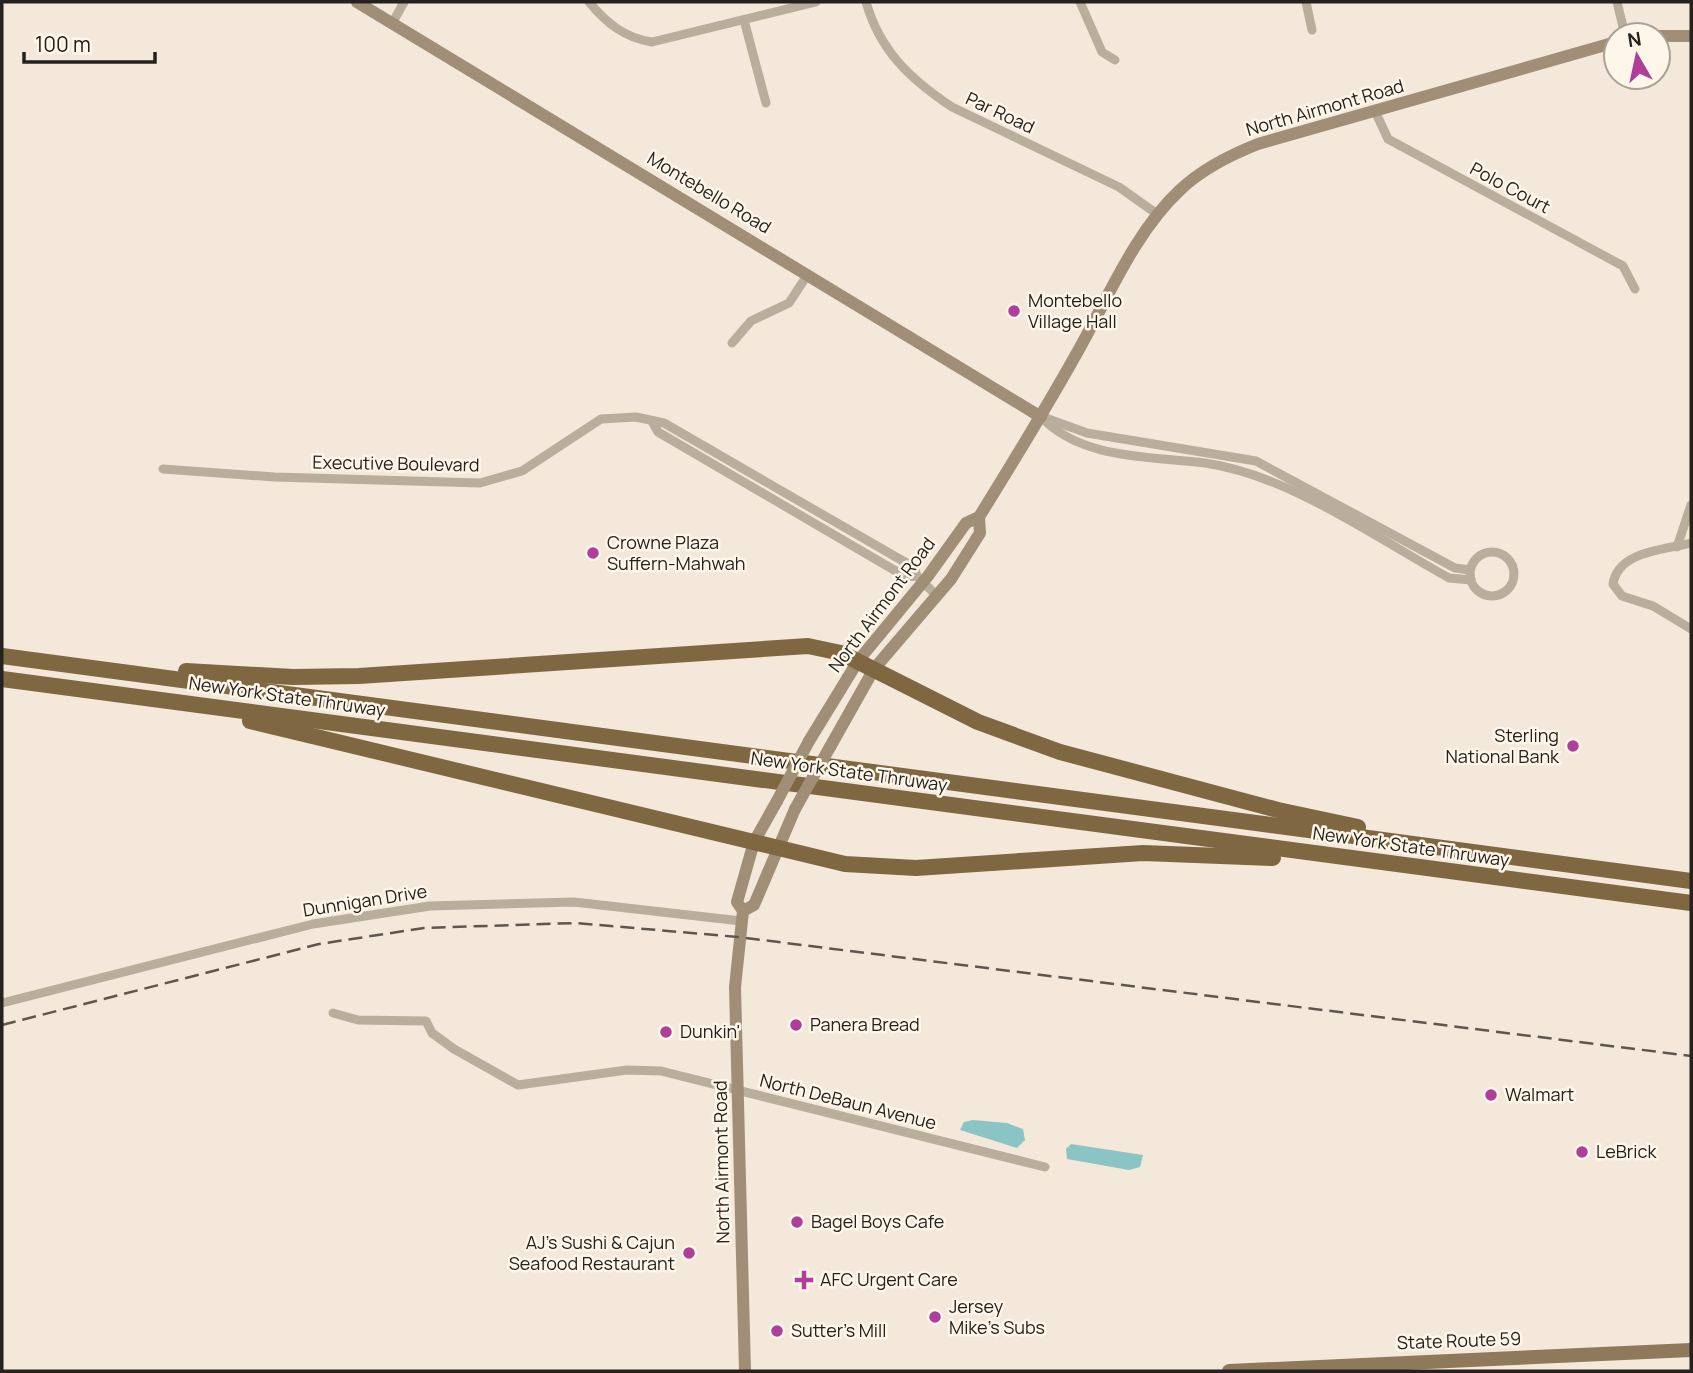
<svg xmlns="http://www.w3.org/2000/svg" width="1693" height="1373" viewBox="0 0 1693 1373" font-family="Manrope,sans-serif">
	<style>
		.water { fill: #8ac4c5 }
		.lines { fill: none; stroke-linecap: round; stroke-linejoin: round }
		.street { stroke: #b9ad9c; stroke-width: 9 }
		.secondary { stroke: #a08f76; stroke-width: 12 }
		.primary { stroke: #8e795b; stroke-width: 14 }
		.highway { stroke: #7f6742; stroke-width: 16 }
		.rail { stroke: #5d574f; stroke-width: 2.5; stroke-dasharray: 14 7; stroke-linecap: butt }
		.secondary-bridge { stroke: #a08f76; stroke-width: 12 }
		.poi-dot { fill: #af3e9a; stroke: #fff6ea; stroke-width: 2.5 }
		.labels { text-anchor: middle; stroke-width: 5; stroke-linejoin: round; paint-order: stroke }
		.street-label { font-size: 18px; fill: #25211c; stroke: #fff6ea }
		.poi-label { font-size: 18px; fill: #25211c; stroke: #fff6ea; text-anchor: start }
	</style>
	<rect width="100%" height="100%" fill="#f3e8d9"/>
	<g class="water">
		<path d="M973,1120L1007,1123L1023,1129L1025,1140L1017,1148L960,1130L964,1122Z"/>
		<path d="M1071,1144L1143,1155L1140,1167L1129,1170L1067,1159L1066,1149Z"/>
	</g>
	<g class="lines">
		<g class="street">
			<path d="M589,2C606,23 625,38 652,42L816,2"/>
			<path d="M866,2C880,51 910,79 952,107L1119,187L1157,214"/>
			<path d="M1080,2L1102,52L1115,60"/>
			<path d="M1306,2L1312,30"/>
			<path d="M1617,2L1625,35"/>
			<path d="M744,20L766,103"/>
			<path d="M393,22L404,2"/>
			<path d="M1375,111L1388,139L1623,266L1635,289"/>
			<path d="M732,343L751,321L789,303L808,274"/>
			<path d="M1041,417C1082,460 1150,456 1205,463C1289,475 1375,537 1449,578L1471,580"/>
			<path d="M1043,417L1087,433L1256,461L1455,568L1470,570"/>
			<path d="M652,421L658,432L906,577L917,576"/>
			<path d="M163,469L275,477L480,483L522,471L601,419L636,417L664,423L896,557L914,567L917,576L936,595"/>
			<path d="M1691,543C1664,550 1618,551 1613,584L1622,596L1653,606L1691,629"/>
			<path d="M1677,547L1691,505"/>
			<circle cx="1492" cy="574" r="22"/>
			<path d="M2,1003L313,924L430,906L574,902L741,921"/>
			<path d="M333,1013L358,1020L426,1021L432,1033L454,1049L518,1085L627,1070L661,1071L1045,1167"/>
		</g>
		<g class="secondary">
			<path d="M357,2L1041,417"/>
			<path d="M1658,36H1691"/>
			<path d="M809,741L858,661L928,576L966,523L979,517C1015,459 1050,402 1083,342C1111,291 1137,230 1180,190C1202,169 1230,155 1258,144L1616,42"/>
			<path d="M830,747L874,669L951,579L980,533L979,517"/>
			<path d="M743,911L754,905L795,809"/>
			<path d="M745,1371L735,987L743,911L737,902L754,842L777,801"/>
		</g>
		<path class="primary" d="M1229,1371L1691,1350"/>
		<g class="highway">
			<path d="M2,656L1691,881"/>
			<path d="M186,671L293,677L359,676L808,646L841,653L978,722L1060,752L1278,810L1358,827"/>
			<path d="M2,679L1691,903"/>
			<path d="M250,721L845,864L916,868L1143,853L1273,858"/>
		</g>
		<path class="rail" d="M2,1025L319,944L424,928L576,923L738,937L1691,1056"/>
		<g class="secondary-bridge">
			<path d="M777,801L809,741"/>
			<path d="M795,809L830,747"/>
		</g>
	</g>
	<g class="poi-dot">
		<circle cx="1014" cy="311" r="7"/>
		<circle cx="593" cy="553" r="7"/>
		<circle cx="1573" cy="746" r="7"/>
		<circle cx="796" cy="1025" r="7"/>
		<circle cx="666" cy="1032" r="7"/>
		<circle cx="1491" cy="1095" r="7"/>
		<circle cx="1582" cy="1152" r="7"/>
		<circle cx="797" cy="1222" r="7"/>
		<circle cx="689" cy="1253" r="7"/>
		<path d="M800.5 1269.5h7v7h7v7h-7v7h-7v-7h-7v-7h7z"/>
		<circle cx="935" cy="1317" r="7"/>
		<circle cx="777" cy="1331" r="7"/>
	</g>
	<g class="labels">
		<g class="street-label">
			<text transform="translate(1325 108) rotate(-16)" y="6">North Airmont Road</text>
			<text transform="translate(1000 113) rotate(25)" y="6">Par Road</text>
			<text transform="translate(1510 188) rotate(28)" y="6">Polo Court</text>
			<text transform="translate(709 193) rotate(31)" y="6">Montebello Road</text>
			<text transform="translate(396 464) rotate(1)" y="6">Executive Boulevard</text>
			<text transform="translate(882 605) rotate(-53)" y="6">North Airmont Road</text>
			<text transform="translate(287 697) rotate(8)" y="6">New York State Thruway</text>
			<text transform="translate(849 772) rotate(8)" y="6">New York State Thruway</text>
			<text transform="translate(1411 847) rotate(8)" y="6">New York State Thruway</text>
			<text transform="translate(365 901) rotate(-9)" y="6">Dunnigan Drive</text>
			<text transform="translate(848 1102) rotate(14)" y="6">North DeBaun Avenue</text>
			<text transform="translate(722 1162) rotate(-91)" y="6">North Airmont Road</text>
			<text transform="translate(1459 1341) rotate(-2)" y="6">State Route 59</text>
		</g>
		<g class="poi-label">
			<text x="1028" y="307">Montebello<tspan x="1028" dy="21">Village Hall</tspan></text>
			<text x="607" y="549">Crowne Plaza<tspan x="607" dy="21">Suffern-Mahwah</tspan></text>
			<text x="1559" y="742" text-anchor="end">Sterling<tspan x="1559" dy="21">National Bank</tspan></text>
			<text x="810" y="1031">Panera Bread</text>
			<text x="680" y="1038">Dunkin'</text>
			<text x="1505" y="1101">Walmart</text>
			<text x="1596" y="1158">LeBrick</text>
			<text x="811" y="1228">Bagel Boys Cafe</text>
			<text x="675" y="1249" text-anchor="end">AJ's Sushi &amp; Cajun<tspan x="675" dy="21">Seafood Restaurant</tspan></text>
			<text x="820" y="1286">AFC Urgent Care</text>
			<text x="949" y="1313">Jersey<tspan x="949" dy="21">Mike's Subs</tspan></text>
			<text x="791" y="1337">Sutter's Mill</text>
		</g>
	</g>
	<rect width="1693" height="1373" fill="none" stroke="#25211c" stroke-width="7"/>
	<g transform="translate(1637 56) rotate(351)"><circle r="33" fill="#fff6ea" stroke="#a8a198" stroke-width="2"/>
	<path d="M0-5L12 26L0 18L-12 26Z" fill="#af3e9a"/>
	<text y="-10" font-size="19" font-weight="bold" text-anchor="middle" fill="#25211c">N</text>
	</g>
	<path d="M24 52v10h131v-10" fill="none" stroke="#25211c" stroke-width="3.5"/>
	<text x="35" y="52" font-size="21" fill="#25211c" stroke="#fff6ea" stroke-width="5" paint-order="stroke">100 m</text>
</svg>
